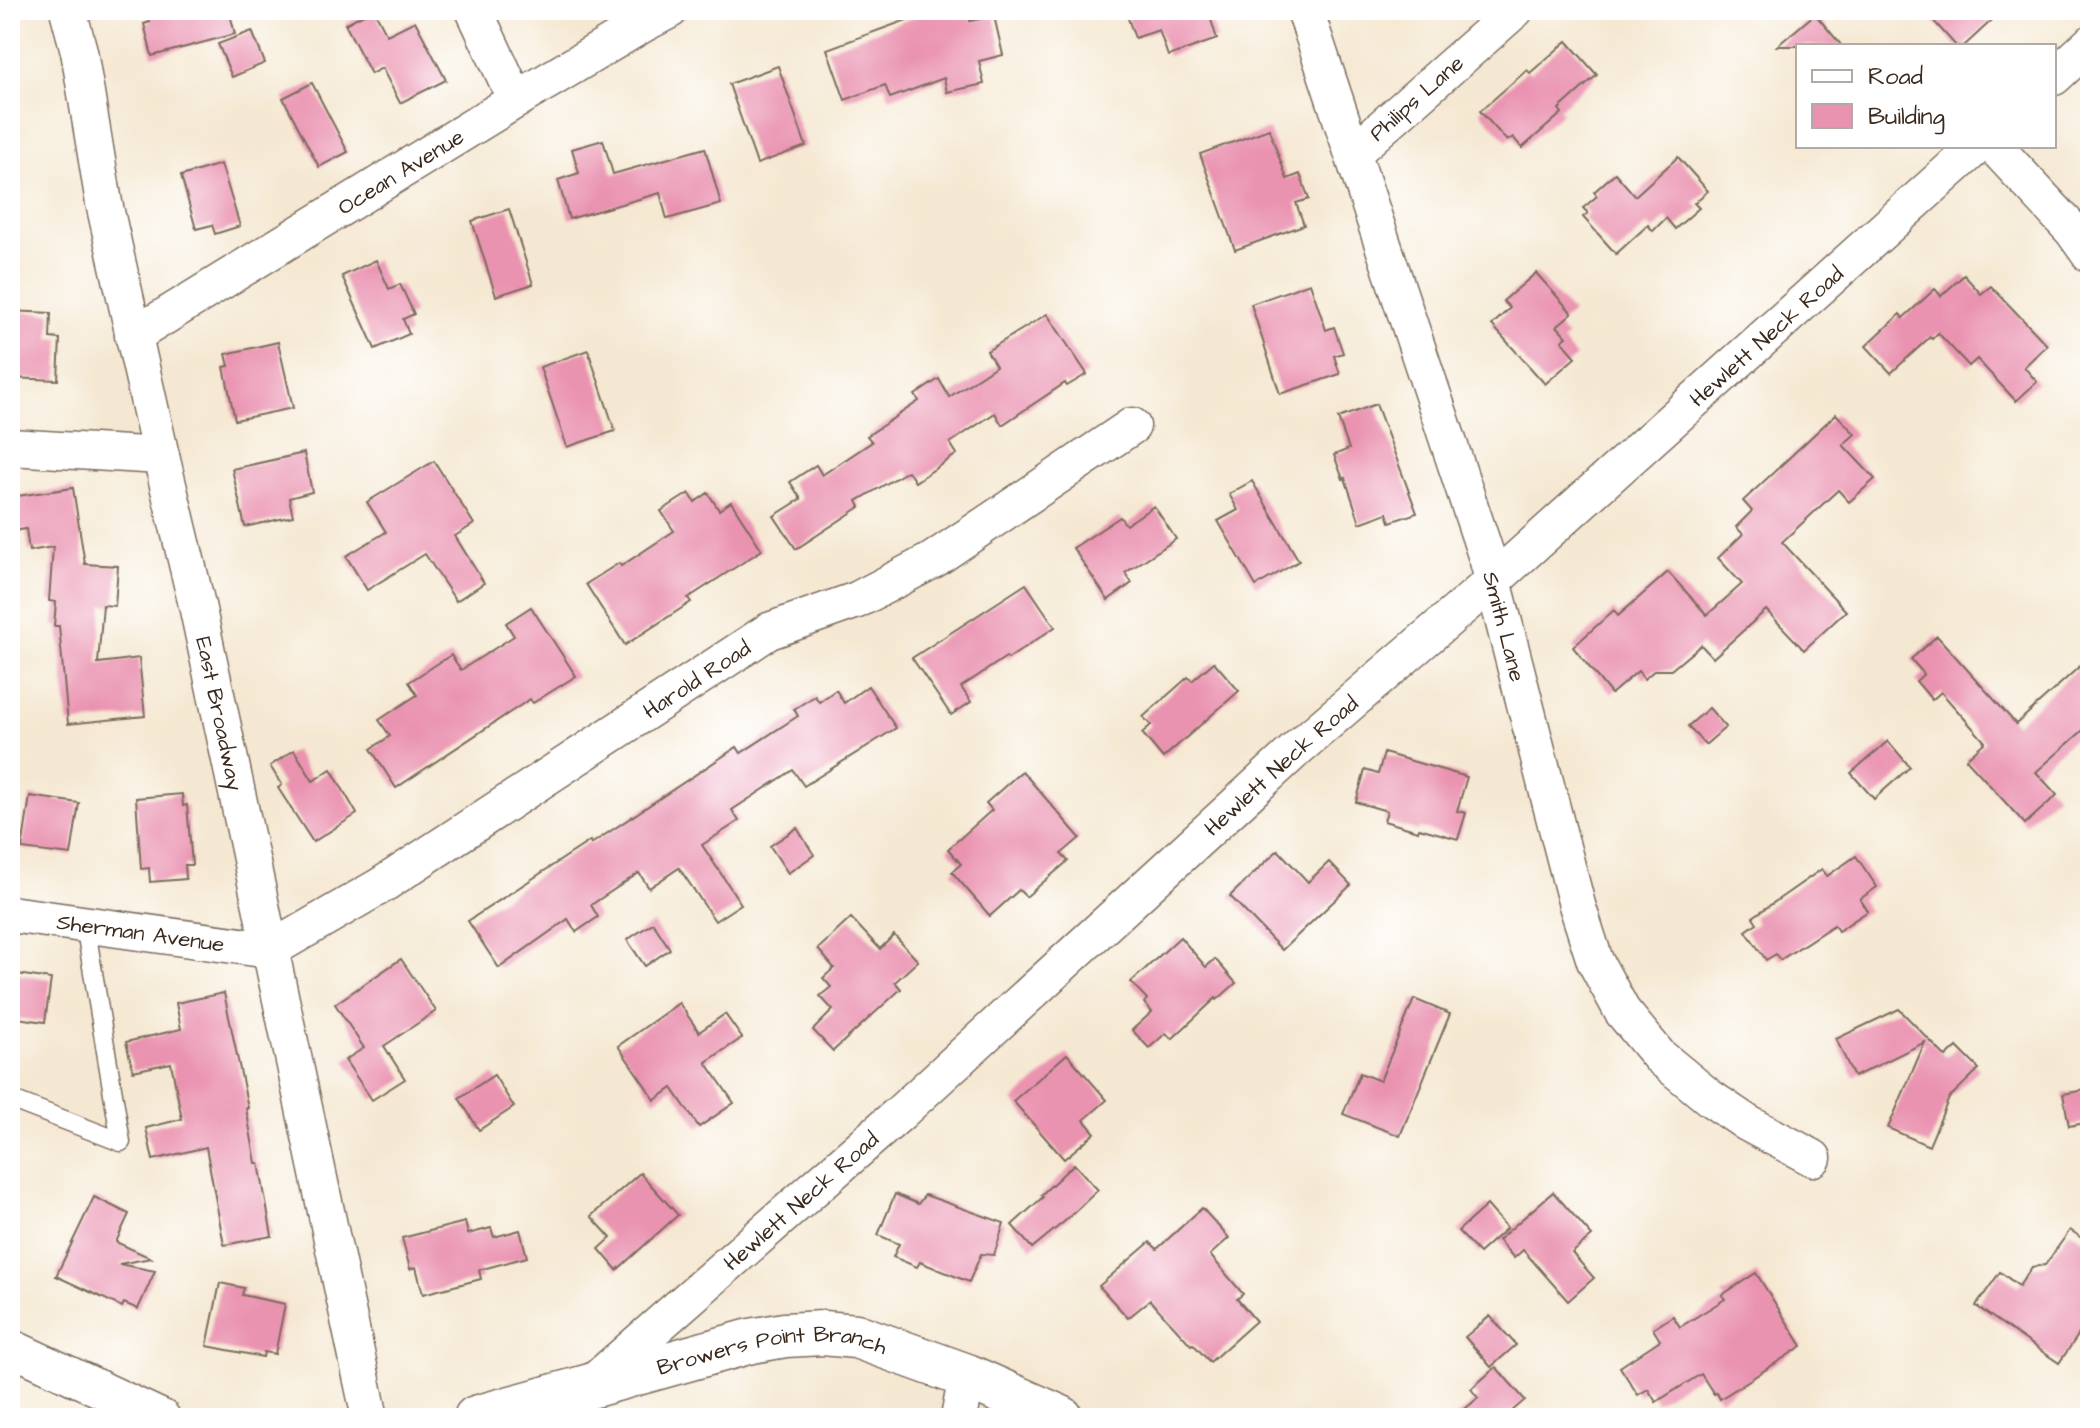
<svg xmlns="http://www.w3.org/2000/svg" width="2100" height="1428" viewBox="0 0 2100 1428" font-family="'Architects Daughter',sans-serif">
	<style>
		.building { fill: #ea93b0 }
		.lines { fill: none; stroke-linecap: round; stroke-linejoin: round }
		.lane-casing { stroke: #7c6c5d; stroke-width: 21 }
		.street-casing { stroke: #7c6c5d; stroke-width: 39 }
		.secondary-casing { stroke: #7c6c5d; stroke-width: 47 }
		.lane { stroke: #fff; stroke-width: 18 }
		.street { stroke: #fff; stroke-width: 36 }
		.secondary { stroke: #fff; stroke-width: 44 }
		.labels { text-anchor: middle; stroke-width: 7; stroke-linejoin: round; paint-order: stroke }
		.street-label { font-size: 22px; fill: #3b2a1e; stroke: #fff }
	</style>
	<rect width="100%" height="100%" fill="#fff"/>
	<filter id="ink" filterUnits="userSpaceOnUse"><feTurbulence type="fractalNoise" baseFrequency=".0125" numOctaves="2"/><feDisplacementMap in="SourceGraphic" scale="16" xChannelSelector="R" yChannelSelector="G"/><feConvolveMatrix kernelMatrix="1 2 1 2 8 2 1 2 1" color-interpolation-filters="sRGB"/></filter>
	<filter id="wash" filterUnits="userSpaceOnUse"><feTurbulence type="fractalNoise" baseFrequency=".006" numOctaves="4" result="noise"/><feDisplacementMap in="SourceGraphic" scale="32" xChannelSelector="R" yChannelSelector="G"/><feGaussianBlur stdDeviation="1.8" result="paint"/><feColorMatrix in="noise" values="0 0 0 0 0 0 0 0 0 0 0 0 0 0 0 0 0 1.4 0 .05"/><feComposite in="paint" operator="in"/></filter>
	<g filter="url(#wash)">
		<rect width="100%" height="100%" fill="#f5e8d2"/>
		<g id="blocks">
			<g class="building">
				<path d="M146,10H229L235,34L152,56L144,24L150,22Z"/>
				<path d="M371,10H374L387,35L415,21L446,80L400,103L382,68L371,74L345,24Z"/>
				<path d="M934,10H968L970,21L994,16L1003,55L979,61L984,84L947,92L944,78L890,98L885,85L845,100L827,49Z"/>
				<path d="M1125,10H1208L1217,39L1168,56L1159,30L1135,38Z"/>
				<path d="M1924,10H2003L1964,46H1956Z"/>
				<path d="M1815,14L1842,46H1777Z"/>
				<path d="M252,31L265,63L232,77L218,44Z"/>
				<path d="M1567,41L1597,75L1559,109L1562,113L1522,148L1513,137L1507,141L1480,111L1527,70L1530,73Z"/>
				<path d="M778,66L806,146L757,164L729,84Z"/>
				<path d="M312,83L348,152L319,167L283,98Z"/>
				<path d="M1269,129L1287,179L1300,174L1309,199L1296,203L1304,225L1235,250L1200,154Z"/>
				<path d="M603,140L613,174L705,148L721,204L667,219L660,193L569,219L558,180L579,173L572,149Z"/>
				<path d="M1678,157L1708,191L1694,203L1699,208L1675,229L1666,218L1653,231L1648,225L1616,254L1583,217L1588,213L1583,208L1597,196L1594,192L1615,173L1635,196Z"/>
				<path d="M221,164L240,226L215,234L212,225L196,229L181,176Z"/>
				<path d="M509,209L533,284L496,296L472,221Z"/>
				<path d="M376,260L389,289L400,284L414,314L403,319L409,334L375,349L342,276Z"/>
				<path d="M1536,273L1572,313L1557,326L1567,337L1562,341L1576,357L1545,384L1492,325L1510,308L1503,301Z"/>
				<path d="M1964,275L1981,294L1991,286L2047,345L2024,367L2037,382L2016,401L1977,359L1969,366L1938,333L1932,339L1930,337L1891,373L1866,346L1900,314L1903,318L1935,289L1941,296Z"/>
				<path d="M1310,283L1326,330L1334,327L1343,353L1334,356L1340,374L1280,394L1251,304Z"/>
				<path d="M10,311L51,313L50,338L60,339L58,380L10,378Z"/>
				<path d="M1047,314L1087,374L1067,386L1065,383L1002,425L995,413L950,443L957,454L915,482L908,471L857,501L860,507L796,549L774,516L801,499L790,482L816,465L822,475L872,442L867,436L919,401L915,395L939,379L949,397L996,366L987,351Z"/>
				<path d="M278,342L293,408L235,420L224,367L229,366L226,354Z"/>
				<path d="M588,350L615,431L567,447L540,367Z"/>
				<path d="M1376,404L1417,513L1390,522L1387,513L1360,523L1345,478L1343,479L1334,455L1349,449L1338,418Z"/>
				<path d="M1836,414L1855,434L1843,445L1875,479L1849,502L1838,490L1782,542L1846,611L1804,650L1766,610L1713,658L1701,645L1671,670H1655L1644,679L1638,671L1611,694L1573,647L1614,610L1618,616L1668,572L1707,615L1742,584L1718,558L1743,534L1736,527L1752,511L1743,501Z"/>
				<path d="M304,453L312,492L289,498L293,516L245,527L232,469Z"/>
				<path d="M434,461L474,524L455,536L484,583L456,601L425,554L367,590L346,556L386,532L367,502Z"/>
				<path d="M1252,481L1299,561L1256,586L1218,521L1238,510L1229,494Z"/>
				<path d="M73,488L85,564L118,566L115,606L103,605L98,663L139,658L145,716L68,724L59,626H54L56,602L49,601L53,547L29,551L26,529L12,531L10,497Z"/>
				<path d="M689,493L695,502L708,493L719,510L731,502L762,550L688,598L691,602L625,645L586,584L619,563L621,566L674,531L661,511Z"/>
				<path d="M1154,506L1176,539L1125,573L1132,583L1108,600L1073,548L1120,517L1126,525Z"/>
				<path d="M1026,584L1055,627L1008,659L1006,657L961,687L971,702L951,715L912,658Z"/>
				<path d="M531,607L576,676L533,703L530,699L396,788L371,749L390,736L379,720L417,695L409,682L451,655L461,670L514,636L506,623Z"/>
				<path d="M1937,636L2016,724L2090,657V724L2036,772L2057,795L2025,824L1966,759L1985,742L1941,692L1932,700L1916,681L1924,674L1911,659Z"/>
				<path d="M1214,662L1239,691L1163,758L1142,733L1151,725L1143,717L1188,677L1192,681Z"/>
				<path d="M868,686L896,728L804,786L793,770L732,810L739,821L702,845L741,904L715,921L679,868L649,888L639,873L591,905L598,917L576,932L568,919L499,968L468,921L590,841L591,844L737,747L741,753L798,716L794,709L815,696L819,702L836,690L844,703Z"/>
				<path d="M1709,708L1726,727L1705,745L1688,726Z"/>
				<path d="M1888,741L1910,767L1874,799L1851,773Z"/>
				<path d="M294,750L313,781L331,769L357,814L313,842L278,788L282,785L270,766Z"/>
				<path d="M1384,753L1467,777L1457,811L1466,813L1458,839L1419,828L1418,831L1384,821L1387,811L1356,802L1365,770L1378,774Z"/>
				<path d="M1022,771L1080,838L1061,854L1068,861L1026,897L1019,890L990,916L952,872L961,864L948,849L992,810L986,803Z"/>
				<path d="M182,794L183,806L187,805L192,865H185L186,879L150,882L149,868L141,869L136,798Z"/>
				<path d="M30,796L79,803L71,855L22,849Z"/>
				<path d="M797,828L814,855L788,873L770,846Z"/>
				<path d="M1278,850L1308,882L1329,862L1351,885L1282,950L1230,896Z"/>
				<path d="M1856,856L1877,887L1860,899L1868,911L1838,931L1834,925L1780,960L1776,954L1766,960L1746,931L1757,923L1753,917L1822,869L1827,876Z"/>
				<path d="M851,918L880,949L894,935L918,961L895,982L901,989L833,1051L813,1030L833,1010L820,996L831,987L823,978L834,968L818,949Z"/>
				<path d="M653,923L670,949L645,966L627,940Z"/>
				<path d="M1180,937L1206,967L1215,959L1236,983L1217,1000L1216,998L1172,1039L1166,1033L1149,1048L1132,1030L1152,1012L1144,1003L1147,999L1131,982Z"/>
				<path d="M401,959L436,1011L384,1046L405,1079L372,1100L345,1060L364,1048L335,1004Z"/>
				<path d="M10,973L51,979L45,1022L10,1017Z"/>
				<path d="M224,993L248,1108H246L256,1163H259L272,1236L224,1245L206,1147L153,1160L146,1128L182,1119L171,1063L133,1071L126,1042L181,1029L176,1003Z"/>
				<path d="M1414,999L1450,1014L1400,1136L1343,1114L1360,1073L1380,1081Z"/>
				<path d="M679,1003L699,1032L725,1014L742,1038L706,1062L734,1103L699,1127L672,1088L655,1100L618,1046Z"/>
				<path d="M1899,1009L1946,1057L1957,1047L1979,1069L1949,1098L1929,1146L1888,1128L1925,1042L1854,1077L1836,1039Z"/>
				<path d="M1067,1054L1107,1100L1084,1120L1095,1133L1064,1159L1013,1101Z"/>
				<path d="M494,1075L514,1107L479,1130L459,1098Z"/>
				<path d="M2090,1089V1122L2069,1126L2063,1094Z"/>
				<path d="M1074,1164L1098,1190L1065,1221L1032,1248L1012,1225L1043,1197L1041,1195Z"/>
				<path d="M640,1173L678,1215L617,1270L599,1249L611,1238L591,1216Z"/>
				<path d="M1553,1192L1592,1236L1572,1253L1594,1278L1568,1301L1523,1250L1514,1258L1498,1240Z"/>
				<path d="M895,1194L918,1204L925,1195L1004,1223L994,1255L981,1254L969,1282L920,1262L917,1267L893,1257L899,1244L878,1235Z"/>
				<path d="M94,1197L129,1214L116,1242L151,1258L119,1264L155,1271L138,1309L124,1303L122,1307L56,1276Z"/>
				<path d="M1487,1205L1507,1228L1479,1253L1458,1231Z"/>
				<path d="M1202,1208L1229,1238L1210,1255L1243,1294L1237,1299L1256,1321L1210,1362L1193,1344L1191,1345L1150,1300L1128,1318L1099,1286L1150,1242L1157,1249Z"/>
				<path d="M465,1222L468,1234L491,1228L494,1237L520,1230L527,1257L479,1270L481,1279L423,1294L416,1267L410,1269L402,1238Z"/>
				<path d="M2070,1230L2090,1243V1318L2059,1363L1976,1306L2000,1272L2019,1286L2032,1267L2045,1265Z"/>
				<path d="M1756,1273L1802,1346L1720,1399L1717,1393L1714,1394L1701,1374L1656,1402L1648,1389L1638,1395L1620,1367L1660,1340L1653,1329L1673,1316L1680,1327L1725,1299L1722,1295Z"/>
				<path d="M220,1283L244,1288L242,1295L285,1304L275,1354L264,1352L263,1357L207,1346Z"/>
				<path d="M1490,1316L1516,1345L1491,1367L1465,1337Z"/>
				<path d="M1496,1367L1525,1400L1504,1418H1454L1478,1398L1471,1389Z"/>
			</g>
		</g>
	</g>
	<g filter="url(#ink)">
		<use href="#blocks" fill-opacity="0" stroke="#7c6c5d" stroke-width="2"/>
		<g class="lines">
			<defs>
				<path id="lane" d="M10,1099L121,1142L85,924"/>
				<g id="street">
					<path id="s1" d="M68,10L79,51L104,203L161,456L197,605L370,1418"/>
					<path d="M474,10L516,100"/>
					<path id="s2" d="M1305,10L1488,561L1577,905L1595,961L1622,1011L1659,1056L1710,1098L1747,1123L1813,1158"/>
					<path d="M2054,77L2090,44"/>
					<path d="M1994,146L2073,231L2090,255"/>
					<path id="s3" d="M1353,153L1515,10"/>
					<path id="s4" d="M133,336L516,100L643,24L670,10"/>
					<path d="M10,447L161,456"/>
					<path id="s5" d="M10,914L270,950L382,885L769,631L857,600L933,560L1132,426"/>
					<path d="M10,1347L162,1418"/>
					<path id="s6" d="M590,1385L900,1113L1300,746L1493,581L1977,146"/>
					<path d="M959,1418L967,1376"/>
				</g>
				<g id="secondary">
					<path id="s7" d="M476,1418L751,1341L785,1335L823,1333L856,1336L967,1376L1061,1418"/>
				</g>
			</defs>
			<use href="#lane" class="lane-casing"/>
			<use href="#street" class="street-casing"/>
			<use href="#secondary" class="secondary-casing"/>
			<use href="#lane" class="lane"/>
			<use href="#street" class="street"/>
			<use href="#secondary" class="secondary"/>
		</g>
	</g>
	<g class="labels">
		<g class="street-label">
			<text dy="8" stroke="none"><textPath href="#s3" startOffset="84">Philips Lane</textPath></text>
			<text dy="8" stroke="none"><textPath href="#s4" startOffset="314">Ocean Avenue</textPath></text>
			<text dy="8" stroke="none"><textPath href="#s6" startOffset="1576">Hewlett Neck Road</textPath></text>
			<text dy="8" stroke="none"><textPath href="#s2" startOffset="648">Smith Lane</textPath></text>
			<text dy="8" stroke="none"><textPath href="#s5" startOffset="768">Harold Road</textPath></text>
			<text dy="8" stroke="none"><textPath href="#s1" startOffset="720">East Broadway</textPath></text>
			<text dy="8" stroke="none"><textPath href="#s6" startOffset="928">Hewlett Neck Road</textPath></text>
			<text dy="8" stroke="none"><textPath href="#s5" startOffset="132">Sherman Avenue</textPath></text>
			<text dy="8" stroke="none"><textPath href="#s6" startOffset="280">Hewlett Neck Road</textPath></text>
			<text dy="8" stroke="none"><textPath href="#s7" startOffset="306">Browers Point Branch</textPath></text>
		</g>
	</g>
	<rect width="2100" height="1428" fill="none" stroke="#fff" stroke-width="40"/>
	<rect x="1796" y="44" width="260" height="104" fill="#ffffff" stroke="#b1aaa5" stroke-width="2"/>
	<rect x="1812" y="70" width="40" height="12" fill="#ffffff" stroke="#b1aaa5" stroke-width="2"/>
	<text x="1868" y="84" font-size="24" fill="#3b2a1e">Road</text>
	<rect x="1812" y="104" width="40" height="24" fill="#ea93b0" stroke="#b1aaa5" stroke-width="2"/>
	<text x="1868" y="124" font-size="24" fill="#3b2a1e">Building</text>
</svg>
